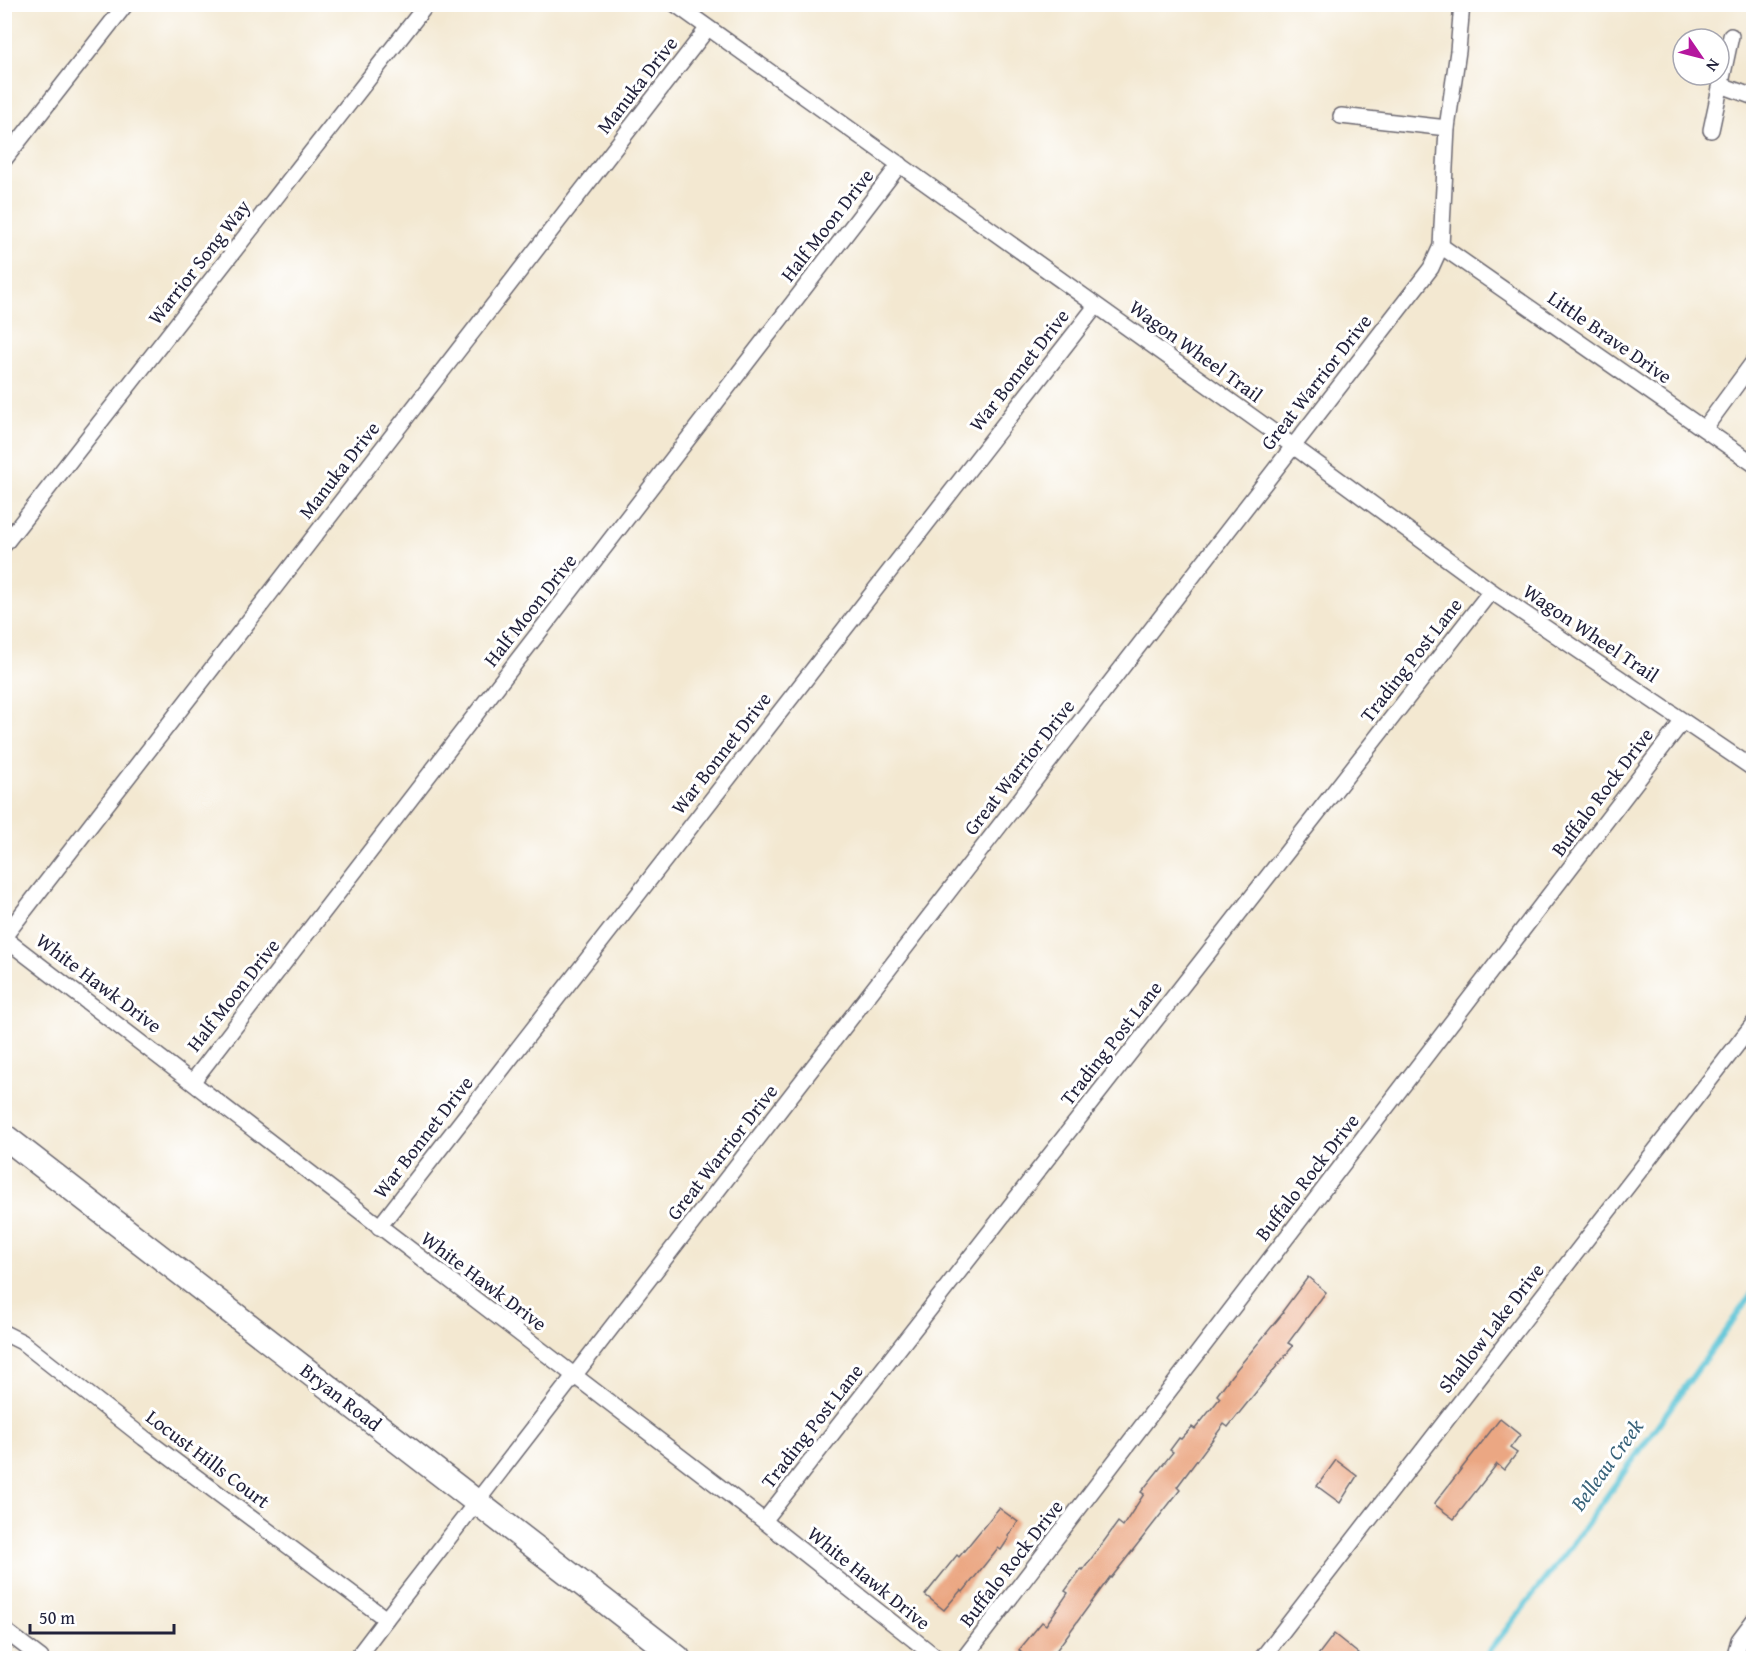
<svg xmlns="http://www.w3.org/2000/svg" width="1758" height="1663" viewBox="0 0 1758 1663" font-family="'Gentium Book Plus',serif">
	<style>
		.lines { fill: none; stroke-linecap: round; stroke-linejoin: round }
		.stream { stroke: #59c3d5; stroke-width: 6 }
		.building { fill: #eba783 }
		.minor-casing { stroke: #6b6770; stroke-width: 18 }
		.primary-casing { stroke: #6b6770; stroke-width: 27 }
		.minor { stroke: #fff; stroke-width: 15 }
		.primary { stroke: #fff; stroke-width: 24 }
		.labels { text-anchor: middle; stroke-width: 6; stroke-linejoin: round; paint-order: stroke }
		.street-label { font-size: 20px; fill: #22223b; stroke: #fff }
		.water-label { font-size: 21px; font-style: italic; fill: #386279; stroke: #fff }
	</style>
	<rect width="100%" height="100%" fill="#fff"/>
	<filter id="ink" filterUnits="userSpaceOnUse"><feTurbulence type="fractalNoise" baseFrequency=".0167" numOctaves="2"/><feDisplacementMap in="SourceGraphic" scale="12" xChannelSelector="R" yChannelSelector="G"/><feConvolveMatrix kernelMatrix="1 2 1 2 8 2 1 2 1" color-interpolation-filters="sRGB"/></filter>
	<filter id="wash" filterUnits="userSpaceOnUse"><feTurbulence type="fractalNoise" baseFrequency=".008" numOctaves="4" result="noise"/><feDisplacementMap in="SourceGraphic" scale="24" xChannelSelector="R" yChannelSelector="G"/><feGaussianBlur stdDeviation="1.35" result="paint"/><feColorMatrix in="noise" values="0 0 0 0 0 0 0 0 0 0 0 0 0 0 0 0 0 1.4 0 .05"/><feComposite in="paint" operator="in"/></filter>
	<g filter="url(#wash)">
		<rect width="100%" height="100%" fill="#f3e8d1"/>
		<g class="lines">
			<path class="stream" d="M1486,1658L1491,1649L1571,1546L1754,1291"/>
		</g>
		<g id="blocks">
			<g class="building">
				<path d="M1308,1277L1326,1292L1288,1343L1293,1346L1228,1427L1224,1424L1177,1487L1180,1490L1111,1578L1110,1577L1050,1659H1027L1019,1650L1042,1622L1046,1625L1068,1593L1065,1591L1081,1569L1083,1570L1118,1522L1123,1526L1144,1494L1141,1492L1173,1452L1170,1450L1179,1438L1181,1439L1192,1427L1195,1429L1220,1398L1217,1395L1231,1376L1283,1313L1282,1312Z"/>
				<path d="M1500,1419L1520,1435L1510,1448L1517,1453L1504,1470L1497,1464L1454,1519L1434,1504Z"/>
				<path d="M1336,1460L1357,1476L1340,1503L1317,1486Z"/>
				<path d="M999,1508L1018,1522L1008,1536L1009,1538L1001,1550L998,1548L963,1592L961,1590L944,1610L925,1595L957,1555L959,1557Z"/>
				<path d="M1334,1634L1365,1659H1315Z"/>
			</g>
		</g>
	</g>
	<g filter="url(#ink)">
		<use href="#blocks" fill-opacity="0" stroke="#6b6770" stroke-width="1.5"/>
		<g class="lines">
			<defs>
				<g id="minor">
					<path d="M675,4L1293,446L1491,591L1754,769"/>
					<path d="M1721,85L1754,97"/>
					<path d="M1341,116L1447,128"/>
					<path d="M1711,130L1731,36"/>
					<path d="M4,160L126,4"/>
					<path d="M1441,246L1754,464"/>
					<path d="M1704,429L1754,361"/>
					<path d="M4,545L427,4"/>
					<path d="M4,937L707,29"/>
					<path d="M4,938L764,1521L937,1658"/>
					<path d="M193,1081L900,164"/>
					<path d="M379,1227L1096,306"/>
					<path d="M4,1333L22,1342L144,1438L386,1619"/>
					<path d="M764,1521L1491,591"/>
					<path d="M4,1630L41,1658"/>
					<path d="M358,1658L361,1652L386,1619L1431,268L1441,246L1447,128L1458,51L1462,4"/>
					<path d="M964,1658L1682,722"/>
					<path d="M1262,1658L1754,1023"/>
					<path d="M1734,1658L1739,1640L1754,1620"/>
				</g>
				<path id="primary" d="M4,1136L678,1658"/>
			</defs>
			<use href="#minor" class="minor-casing"/>
			<use href="#primary" class="primary-casing"/>
			<use href="#minor" class="minor"/>
			<use href="#primary" class="primary"/>
		</g>
	</g>
	<g class="labels">
		<g class="street-label">
			<text transform="translate(637 85) rotate(-52)" y="7">Manuka Drive</text>
			<text transform="translate(827 225) rotate(-52)" y="7">Half Moon Drive</text>
			<text transform="translate(199 262) rotate(-52)" y="7">Warrior Song Way</text>
			<text transform="translate(1610 337) rotate(35)" y="7">Little Brave Drive</text>
			<text transform="translate(1196 351) rotate(36)" y="7">Wagon Wheel Trail</text>
			<text transform="translate(1019 370) rotate(-52)" y="7">War Bonnet Drive</text>
			<text transform="translate(1316 382) rotate(-52)" y="7">Great Warrior Drive</text>
			<text transform="translate(339 470) rotate(-52)" y="7">Manuka Drive</text>
			<text transform="translate(530 610) rotate(-52)" y="7">Half Moon Drive</text>
			<text transform="translate(1591 633) rotate(34)" y="7">Wagon Wheel Trail</text>
			<text transform="translate(1411 660) rotate(-52)" y="7">Trading Post Lane</text>
			<text transform="translate(721 753) rotate(-52)" y="7">War Bonnet Drive</text>
			<text transform="translate(1019 767) rotate(-52)" y="7">Great Warrior Drive</text>
			<text transform="translate(1602 792) rotate(-53)" y="7">Buffalo Rock Drive</text>
			<text transform="translate(99 983) rotate(37)" y="7">White Hawk Drive</text>
			<text transform="translate(233 995) rotate(-52)" y="7">Half Moon Drive</text>
			<text transform="translate(1111 1043) rotate(-52)" y="7">Trading Post Lane</text>
			<text transform="translate(423 1137) rotate(-52)" y="7">War Bonnet Drive</text>
			<text transform="translate(722 1152) rotate(-52)" y="7">Great Warrior Drive</text>
			<text transform="translate(1307 1177) rotate(-52)" y="7">Buffalo Rock Drive</text>
			<text transform="translate(484 1281) rotate(37)" y="7">White Hawk Drive</text>
			<text transform="translate(1491 1328) rotate(-52)" y="7">Shallow Lake Drive</text>
			<text transform="translate(341 1397) rotate(38)" y="7">Bryan Road</text>
			<text transform="translate(812 1426) rotate(-52)" y="7">Trading Post Lane</text>
			<text transform="translate(208 1459) rotate(37)" y="7">Locust Hills Court</text>
			<text transform="translate(1011 1563) rotate(-52)" y="7">Buffalo Rock Drive</text>
			<text transform="translate(869 1578) rotate(39)" y="7">White Hawk Drive</text>
		</g>
		<g class="water-label">
			<text transform="translate(1607 1465) rotate(-54)" y="7">Belleau Creek</text>
		</g>
	</g>
	<rect width="1758" height="1663" fill="none" stroke="#fff" stroke-width="24"/>
	<g transform="translate(1701 57) rotate(125)"><circle r="28" fill="#ffffff" stroke="#a7a7b1" stroke-width="1.5"/>
	<path d="M0-4.5L10 22L0 15L-10 22Z" fill="#b5179e"/>
	<text y="-9" font-size="16" font-weight="bold" text-anchor="middle" fill="#22223b">N</text>
	</g>
	<path d="M30 1624v9h144v-9" fill="none" stroke="#22223b" stroke-width="3"/>
	<text x="39" y="1624" font-size="18" fill="#22223b" stroke="#ffffff" stroke-width="4.5" paint-order="stroke">50 m</text>
</svg>
